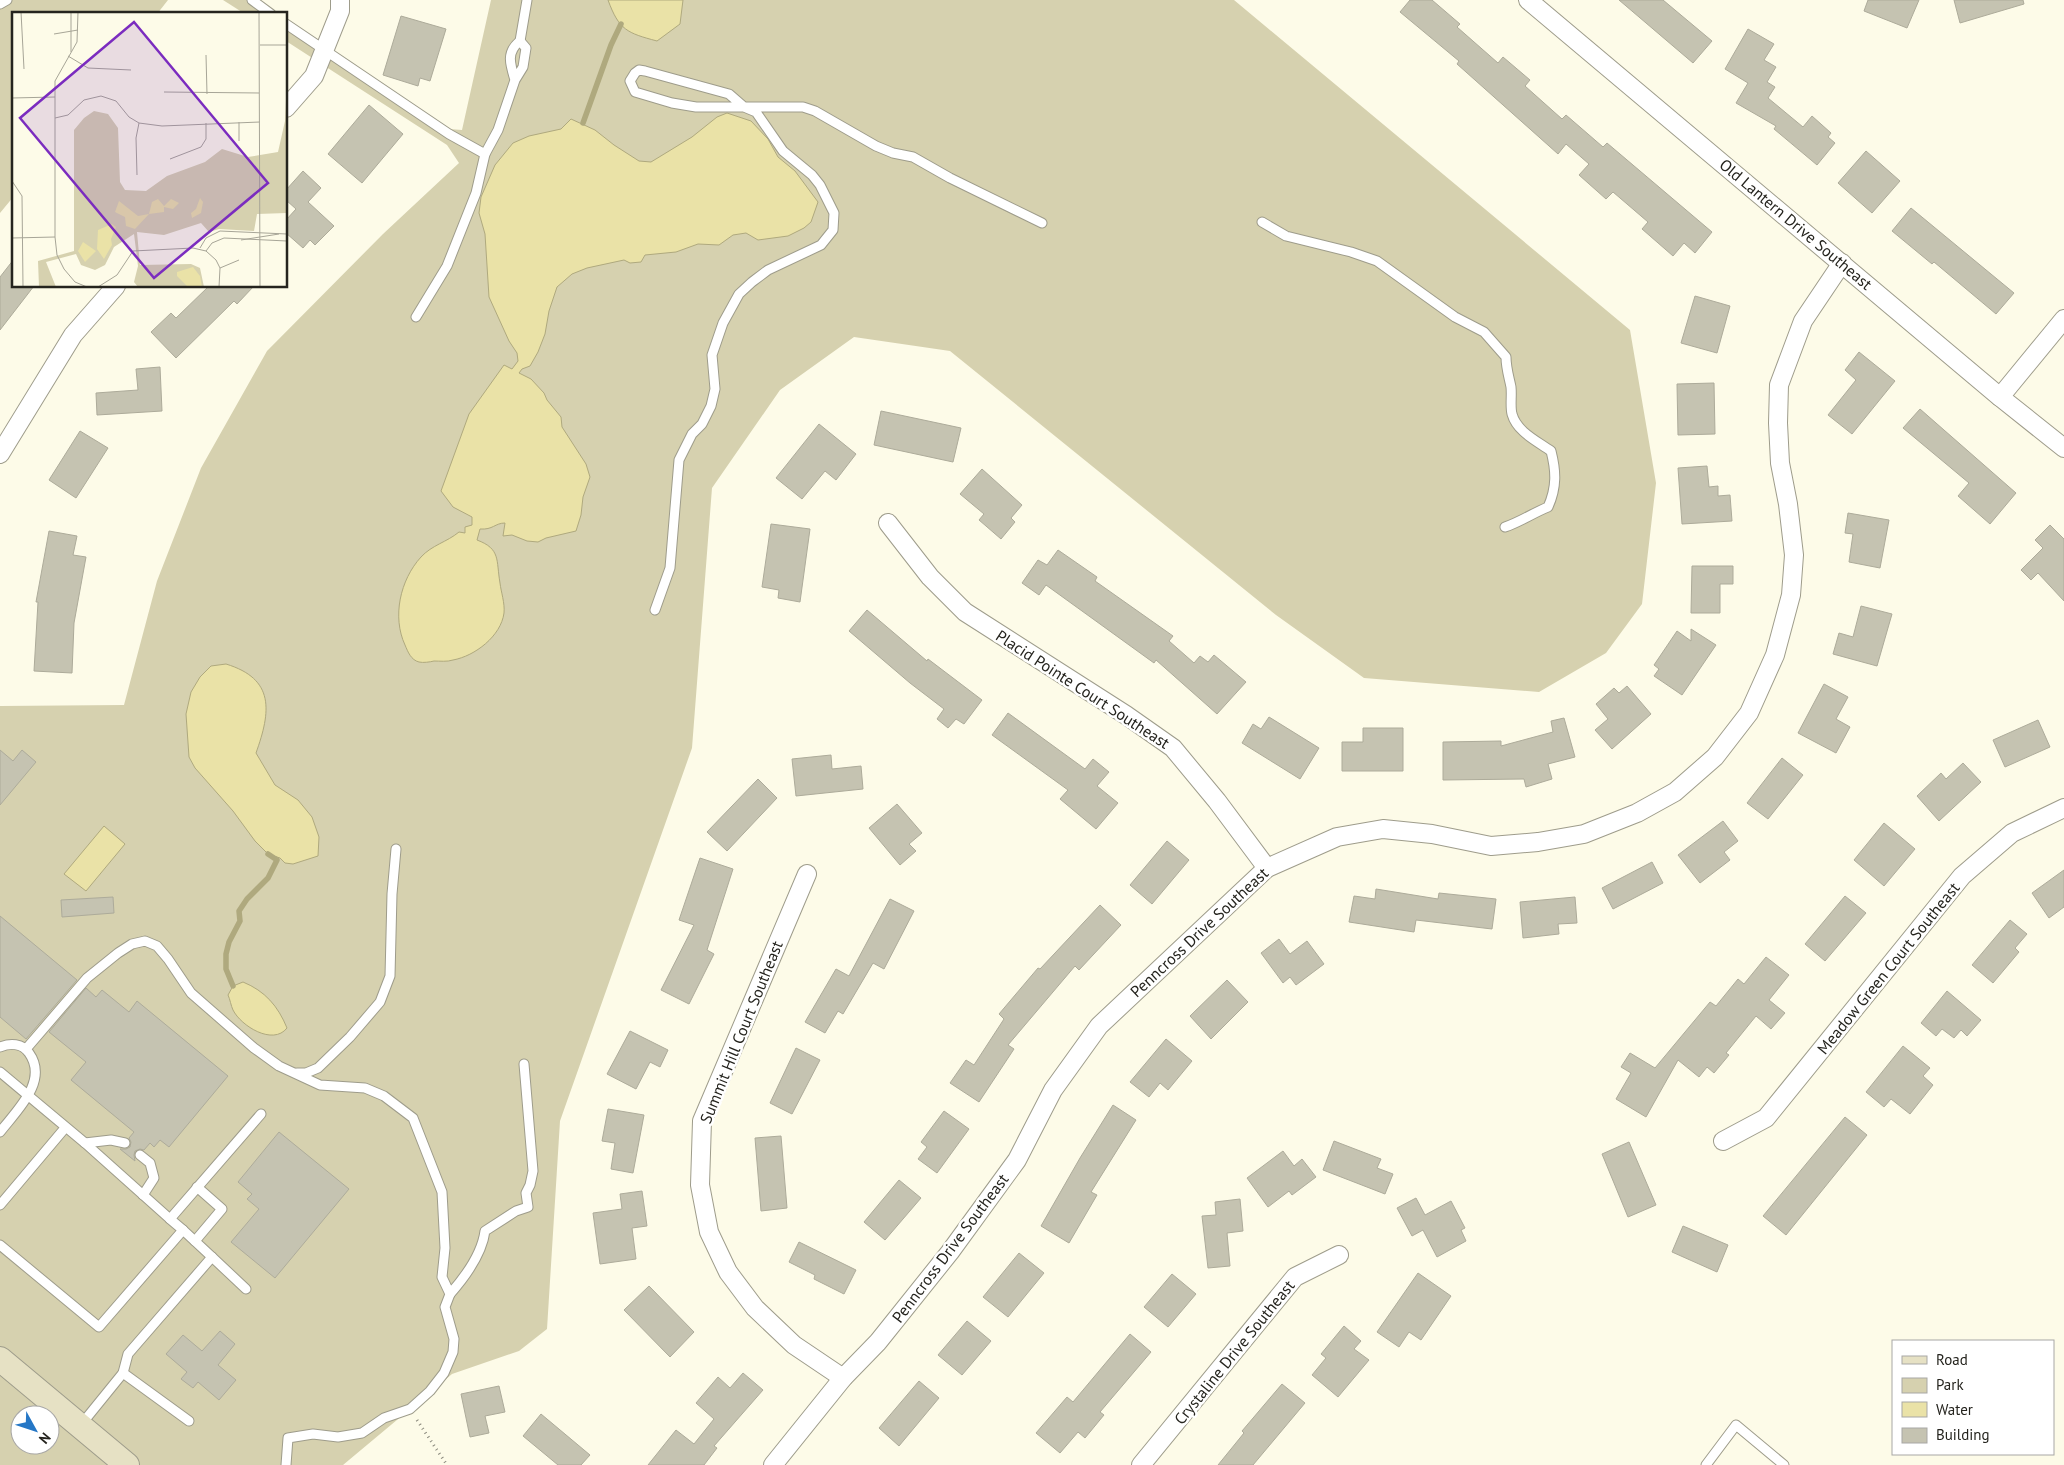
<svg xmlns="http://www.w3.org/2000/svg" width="2064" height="1465" viewBox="0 0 2064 1465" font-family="'PT Sans',sans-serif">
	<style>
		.green { fill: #d6d1af; fill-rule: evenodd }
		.water { fill: #eae2a7; stroke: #afa97e }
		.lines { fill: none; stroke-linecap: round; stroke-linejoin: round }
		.stream { stroke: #afa97e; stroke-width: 5.5 }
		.building { fill: #c5c3b1; stroke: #adab9a }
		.lane-casing { stroke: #9e9c8b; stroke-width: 11 }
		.street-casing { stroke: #9e9c8b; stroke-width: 20 }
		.secondary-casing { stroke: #9e9c8b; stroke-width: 26 }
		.path { stroke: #8a897d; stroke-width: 3; stroke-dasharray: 1 4; stroke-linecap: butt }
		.lane { stroke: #fff; stroke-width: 9 }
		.street { stroke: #fff; stroke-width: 18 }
		.secondary { stroke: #e6e1c4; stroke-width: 24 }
		.labels { text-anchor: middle; stroke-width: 5; stroke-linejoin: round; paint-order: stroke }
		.street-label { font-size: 16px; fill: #25241e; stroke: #fff }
		.inset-road { fill: none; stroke: #a7a597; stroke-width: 1 }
		.view { fill: #7b2cbf; fill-opacity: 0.15; stroke: #7b2cbf; stroke-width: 2.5 }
		.inset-edge { fill: none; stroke: #25241e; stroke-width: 2.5 }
	</style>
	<rect width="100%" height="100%" fill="#fdfbe8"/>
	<g class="green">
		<path d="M0,0H168L157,14H14V196L0,213Z"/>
		<path d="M223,0H256L277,14H245Z"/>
		<path d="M491,0H1234L1630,330L1656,483L1642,604L1606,653L1539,692L1364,678L1276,615L950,351L854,337L780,390L712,488L692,748L560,1121L547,1329L519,1351L452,1374L343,1465H0V706L124,705L157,581L201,468L267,351L383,234L459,163L447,145L286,41V20L449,129L462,130ZM20,1415H50V1445H20Z"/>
	</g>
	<g class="water">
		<path d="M608,0H683L680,24L657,41C627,33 619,30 608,0Z"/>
		<path d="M727,113L751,121L768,139L778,157L795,171L818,202L811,222L804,228L788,236L758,240L746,233L733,235L719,245L698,244L676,252L645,255L641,262L630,263L624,260L587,268L572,274L557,287L549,311L545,334L538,352L530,366L522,369L519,373L531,379L544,393L547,400L561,417L562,427L586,464L590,477L583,497L581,515L576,531L546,538L538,542L527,541L512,535L503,536L505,523C495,523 493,530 480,529L477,540C501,549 496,560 500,583C501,592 505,603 504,613C501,636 475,656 453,660C447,662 440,661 434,661C430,662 423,663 419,662C411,660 408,652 405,645C392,617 400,580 421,557C432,545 447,542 459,532L465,533V527L472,525V517L453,507L441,491L469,414L504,365L512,369L518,361L517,353L509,341L489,297L485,234L479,213L481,197L495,165L513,143L529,136L561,129L571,119L595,130L614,145L639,161L651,162L692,137L717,117Z"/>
		<path d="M226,664C275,679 271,711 256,753L275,785L298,800L312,817L319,837L318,856L293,864L285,863L280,858L268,854L255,841L233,811L195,768L189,757L186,714L191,692L200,677L211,666Z"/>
		<path d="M104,826L125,844L86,891L64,874Z"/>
		<path d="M243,982C265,991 278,1006 287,1028C273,1046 241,1026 233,1010C231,1006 230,999 228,995L233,986Z"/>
	</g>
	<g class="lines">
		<g class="stream">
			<path d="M583,123L611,45L621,24"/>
			<path d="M233,986L226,969V954L229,942L240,921L239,911L247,899L268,878L277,860L268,854"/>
		</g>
	</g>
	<g class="building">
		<path d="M1410,0H1432L1460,24L1457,27L1498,63L1503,57L1530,80L1525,86L1562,119L1566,115L1603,147L1607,143L1712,232L1695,253L1684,243L1673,256L1642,229L1648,222L1613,192L1606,199L1579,175L1589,164L1566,144L1558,154L1457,64L1459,61L1400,12Z"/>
		<path d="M1619,0H1663L1712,41L1693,63Z"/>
		<path d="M1868,0H1919L1907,28L1864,11Z"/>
		<path d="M1954,0H2023L2024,4L1960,23Z"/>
		<path d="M401,16L446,29L430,81L420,78L418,86L383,75Z"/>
		<path d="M1748,29L1774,44L1764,60L1776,67L1767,82L1775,87L1768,98L1803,127L1812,116L1831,133L1828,137L1835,143L1817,165L1774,129L1776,126L1736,103L1748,83L1725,69Z"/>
		<path d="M369,105L403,134L362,183L328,154Z"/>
		<path d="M1866,151L1900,181L1872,213L1838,183Z"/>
		<path d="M303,171L321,188L308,202L334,226L315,245L310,240L303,248L286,233V220L296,209L286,200V190Z"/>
		<path d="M1911,208L2014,293L1996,314L1934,262L1932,264L1892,231Z"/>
		<path d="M14,259V286H34L0,330V277Z"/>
		<path d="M209,286H254L237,304L234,301L176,358L151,332L171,313L176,318Z"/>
		<path d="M1695,296L1730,306L1717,353L1681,343Z"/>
		<path d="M1859,352L1895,381L1852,434L1828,415L1856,380L1845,370Z"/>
		<path d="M160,367L162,411L97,415L96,393L138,390L136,369Z"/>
		<path d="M1714,383L1715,434L1678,435L1677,384Z"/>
		<path d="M1920,409L2016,493L1990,524L1958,496L1969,483L1903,428Z"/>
		<path d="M881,411L961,428L953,462L874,445Z"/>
		<path d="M819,424L856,454L836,480L825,471L802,499L776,478Z"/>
		<path d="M80,431L108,448L76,498L49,480Z"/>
		<path d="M1707,466L1709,487L1718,486V496L1730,495L1732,521L1682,524L1678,468Z"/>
		<path d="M982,469L1022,505L1011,518L1015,522L1001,539L979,520L984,514L960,494Z"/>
		<path d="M1848,513L1889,520L1880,568L1849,562L1853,534L1845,533Z"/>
		<path d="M771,524L810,529L800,602L778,598L779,590L762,587Z"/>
		<path d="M2050,525L2064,539V601L2038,573L2031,580L2021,570L2043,548L2035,540Z"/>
		<path d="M49,531L77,536L73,555L86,557L74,623L72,673L34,671L38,602H36Z"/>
		<path d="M1058,550L1097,577L1095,581L1173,636L1169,641L1194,663L1200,656L1208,662L1214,655L1246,682L1217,714L1156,660L1154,663L1046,585L1039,595L1022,583L1038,560L1047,565Z"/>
		<path d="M1692,566H1733V584H1720V613H1691Z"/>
		<path d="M1861,606L1892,614L1877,666L1833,654L1839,633L1853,637Z"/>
		<path d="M867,610L927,661L928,659L982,700L964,724L956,719L948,728L937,719L944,709L910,683L849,631Z"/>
		<path d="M1691,629L1716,645L1682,695L1654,676L1659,669L1654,665L1677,631L1691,641Z"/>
		<path d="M1824,684L1848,697L1836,719L1850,727L1836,753L1798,733Z"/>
		<path d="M1627,686L1651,714L1612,749L1595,730L1608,719L1596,704L1614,688L1619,693Z"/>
		<path d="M1008,713L1085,769L1093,759L1109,772L1097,786L1118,803L1096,829L1060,799L1068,790L992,735Z"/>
		<path d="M1269,717L1319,748L1300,779L1242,743L1253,724L1261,729Z"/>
		<path d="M1564,718L1575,757L1548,764L1552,779L1526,787L1524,779L1443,780V742L1501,741V746L1553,732L1551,721Z"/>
		<path d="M2038,720L2050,747L2005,767L1993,740Z"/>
		<path d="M1363,728H1403V771H1342V742H1363Z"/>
		<path d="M0,750L13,761L22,750L36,762L0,805Z"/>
		<path d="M831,755L832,769L861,766L863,789L796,796L792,759Z"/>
		<path d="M1782,758L1803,775L1768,819L1747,803Z"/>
		<path d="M1963,763L1981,782L1939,821L1917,796L1941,773L1946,779Z"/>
		<path d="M758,779L777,798L727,851L707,832Z"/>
		<path d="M897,804L922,833L909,844L916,851L900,865L869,828Z"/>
		<path d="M1723,821L1738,841L1724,852L1730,860L1700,883L1678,855Z"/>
		<path d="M1884,823L1915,849L1884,886L1854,860Z"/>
		<path d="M1167,841L1189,860L1152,904L1130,885Z"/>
		<path d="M700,858L733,869L707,950L714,954L689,1004L661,990L694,925L679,920Z"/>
		<path d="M1652,862L1663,883L1613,909L1602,888Z"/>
		<path d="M2064,870V907L2049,918L2032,893Z"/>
		<path d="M1376,889L1438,899L1439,893L1496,899L1492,929L1416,920L1414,932L1349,922L1354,896L1375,899Z"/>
		<path d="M1845,896L1866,913L1825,961L1805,944Z"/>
		<path d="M113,897L114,913L62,917L61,900Z"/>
		<path d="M1575,897L1577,923L1558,924L1559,934L1523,938L1520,902Z"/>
		<path d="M890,899L914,911L884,969L873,963L843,1014L838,1011L825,1033L805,1022L836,969L849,976Z"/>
		<path d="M1100,905L1121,925L1079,970L1075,966L1008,1045L1014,1049L979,1102L950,1083L966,1060L974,1065L1004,1019L999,1014L1038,968L1040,969Z"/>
		<path d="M0,916L77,980L26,1039L0,1017Z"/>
		<path d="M2010,920L2027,934L2015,948L2019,952L1993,983L1972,965Z"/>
		<path d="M1279,939L1290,954L1307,941L1324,964L1296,985L1290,977L1283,983L1261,953Z"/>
		<path d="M1766,957L1789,975L1769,1000L1785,1013L1771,1029L1756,1016L1726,1053L1729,1055L1714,1073L1707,1067L1699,1077L1678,1060L1646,1117L1616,1099L1631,1073L1621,1067L1630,1053L1655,1068L1710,1002L1716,1006L1738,979L1744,984Z"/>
		<path d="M1227,980L1248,1002L1211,1039L1190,1016Z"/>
		<path d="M86,988L96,997L102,990L129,1012L137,1001L228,1076L169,1147L160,1140L154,1147L150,1143L144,1150L140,1149L135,1151L134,1155L135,1161L120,1149H126L130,1147L131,1142L129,1138L134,1132L71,1080L86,1062L49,1032Z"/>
		<path d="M1947,991L1981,1020L1967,1036L1961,1030L1954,1038L1942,1029L1936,1036L1921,1023Z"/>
		<path d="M630,1031L668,1050L660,1067L650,1062L636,1089L607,1074Z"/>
		<path d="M1166,1039L1192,1061L1168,1090L1160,1083L1149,1097L1130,1082Z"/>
		<path d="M1903,1046L1930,1068L1923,1076L1933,1085L1910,1114L1891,1099L1884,1107L1866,1092Z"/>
		<path d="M796,1048L820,1060L792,1114L770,1103Z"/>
		<path d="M1113,1105L1136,1120L1091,1192L1097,1195L1069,1243L1041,1226L1080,1158Z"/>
		<path d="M608,1109L644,1115L633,1173L611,1169L615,1143L602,1141Z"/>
		<path d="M944,1111L969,1129L937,1173L918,1159L927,1147L921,1142Z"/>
		<path d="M1845,1117L1867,1135L1786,1235L1763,1216Z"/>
		<path d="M279,1132L349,1189L275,1278L231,1242L259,1209L247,1199L252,1194L238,1182Z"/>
		<path d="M781,1136L787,1208L761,1211L755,1138Z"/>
		<path d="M1334,1141L1381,1159L1377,1168L1393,1174L1385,1194L1323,1170Z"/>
		<path d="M1629,1142L1656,1205L1628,1217L1602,1154Z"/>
		<path d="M1283,1151L1294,1166L1302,1159L1316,1177L1292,1195L1289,1191L1268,1207L1247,1178Z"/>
		<path d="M899,1180L921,1198L885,1240L864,1222Z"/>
		<path d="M642,1191L647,1226L632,1228L636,1259L600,1264L593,1213L622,1209L620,1194Z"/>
		<path d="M1416,1198L1425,1215L1451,1201L1465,1228L1461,1230L1466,1241L1437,1257L1423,1230L1412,1236L1397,1208Z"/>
		<path d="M1240,1199L1243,1231L1227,1233L1230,1266L1208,1268L1202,1216L1216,1215L1215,1202Z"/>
		<path d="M1683,1226L1728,1245L1717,1272L1672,1252Z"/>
		<path d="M799,1242L856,1270L844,1294L814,1279L815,1275L789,1262Z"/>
		<path d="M1019,1253L1044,1273L1008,1317L983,1297Z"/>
		<path d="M1418,1273L1451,1296L1421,1340L1409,1332L1399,1347L1377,1332Z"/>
		<path d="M1172,1274L1196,1294L1168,1327L1144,1307Z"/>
		<path d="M649,1286L694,1332L670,1357L624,1310Z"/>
		<path d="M967,1321L991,1341L962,1375L938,1355Z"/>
		<path d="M1344,1326L1361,1341L1354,1349L1369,1360L1338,1397L1312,1375L1326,1358L1321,1354Z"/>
		<path d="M220,1331L235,1344L218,1365L236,1380L219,1400L198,1382L193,1388L181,1379L187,1372L166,1354L183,1335L202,1351Z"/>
		<path d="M1130,1334L1151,1352L1100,1412L1104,1415L1085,1438L1078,1432L1060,1453L1036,1433L1067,1397L1073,1402Z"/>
		<path d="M743,1373L763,1390L714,1446L717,1448L704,1465H648L676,1430L694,1444L714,1419L696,1403L718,1377L730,1388Z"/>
		<path d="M919,1381L939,1398L899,1446L879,1428Z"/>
		<path d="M1282,1384L1305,1403L1253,1465H1218L1244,1433L1242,1431Z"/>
		<path d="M499,1386L505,1412L485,1416L489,1433L470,1437L461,1394Z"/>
		<path d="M541,1414L590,1455L581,1465H558L523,1436Z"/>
	</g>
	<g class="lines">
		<defs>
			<g id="lane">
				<path d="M252,0L271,14"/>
				<path d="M0,4L7,0"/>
				<path d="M286,24L449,134L485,154"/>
				<path d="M520,41L527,0"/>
				<path d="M1262,222L1286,236L1351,252L1377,261L1455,317L1484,332L1506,357C1506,368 1509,377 1511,387C1512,396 1510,406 1512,414C1517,432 1537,441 1551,451C1556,471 1557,487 1548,507C1533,513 1520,522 1505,527"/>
				<path d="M416,317L447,266L476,193L485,154L498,130L515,80L523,67L526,48L520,41C506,52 510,64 515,80"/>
				<path d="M655,610L670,568L679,460L692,434L702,424L711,406L715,389L712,355L723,323L739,294L752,282L768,270L821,245L833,230L834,213L820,185L812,175L783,151L756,112L744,107L729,94L645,71L639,70L635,73L630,81L635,92L672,103L696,107H803L815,111L876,146L893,153L913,157L950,178L1042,223"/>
				<path d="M0,1047C10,1043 22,1043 29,1053C49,1081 17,1110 0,1132"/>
				<path d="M26,1049L87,978L118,953L132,944L145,941L157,946L168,959L191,993L254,1048L279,1066L320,1085L365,1088L384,1096L413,1118L442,1192L445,1248L442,1277L450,1294L445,1307L454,1339L453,1352L444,1373L430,1391L410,1409L384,1418L362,1433L338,1437L313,1434L288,1438L286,1465"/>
				<path d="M0,1072L85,1143L170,1219"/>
				<path d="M297,1073H306L318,1068L350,1037L380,1002L390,976L392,894L396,849"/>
				<path d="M85,1143L111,1140L125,1143"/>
				<path d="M140,1155L150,1163L154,1178L143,1195"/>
				<path d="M0,1205L65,1128"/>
				<path d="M183,1230L170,1219L261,1114"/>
				<path d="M195,1241L222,1209L197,1187"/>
				<path d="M0,1245L99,1327L183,1230L212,1257"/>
				<path d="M450,1294C465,1277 482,1254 485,1231L516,1211L528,1207L526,1193L530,1185L533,1171L524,1064"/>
				<path d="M123,1373L189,1421"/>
				<path d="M80,1426L123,1373L128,1354L212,1257L246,1289"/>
				<path d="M1706,1465L1736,1425L1784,1465"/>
			</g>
			<g id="street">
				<path d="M1528,0L2000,397L2064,448"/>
				<path d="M286,108L314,76L340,11V0"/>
				<path d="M2000,397L2064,319"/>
				<path d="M0,454L73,335L116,286"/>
				<path d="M888,523L930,577L965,612L1126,715L1173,748L1217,801L1267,868"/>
				<path d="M807,874L702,1121L700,1185L709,1232L728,1272L755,1308L794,1345L843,1378"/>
				<path d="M1723,1141L1766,1118L1962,876L2012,833L2064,808"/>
				<path d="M773,1465L843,1378L878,1342L950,1252L1017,1160L1053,1090L1099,1026L1267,868L1337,837L1383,829L1432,834L1491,846L1538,842L1584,834L1637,813L1675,792L1715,757L1749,713L1775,655L1791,595L1794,555L1788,504L1780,463L1778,423L1779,385L1803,321L1842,263"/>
				<path d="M1141,1465L1295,1277L1339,1255"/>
			</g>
			<path id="secondary" d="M0,1359L127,1465"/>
		</defs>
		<use href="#lane" class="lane-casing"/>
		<use href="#street" class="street-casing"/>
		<use href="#secondary" class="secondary-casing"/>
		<path class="path" d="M417,1420L447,1465"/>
		<use href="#lane" class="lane"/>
		<use href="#street" class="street"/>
		<use href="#secondary" class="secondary"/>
	</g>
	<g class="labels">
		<g class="street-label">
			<text transform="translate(1796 224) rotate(40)" y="6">Old Lantern Drive Southeast</text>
			<text transform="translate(1083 689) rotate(33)" y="6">Placid Pointe Court Southeast</text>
			<text transform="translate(1199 932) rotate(-43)" y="6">Penncross Drive Southeast</text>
			<text transform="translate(1888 968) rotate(-51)" y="6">Meadow Green Court Southeast</text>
			<text transform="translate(741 1032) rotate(-68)" y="6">Summit Hill Court Southeast</text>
			<text transform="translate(950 1248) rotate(-53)" y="6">Penncross Drive Southeast</text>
			<text transform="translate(1234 1352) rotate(-51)" y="6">Crystaline Drive Southeast</text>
		</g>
	</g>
	<g transform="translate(12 12)">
		<rect width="275" height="275" fill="#fdfbe8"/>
		<path d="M275,68V201L245,202L242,219L207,217L197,220L189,211L152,223L125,220L128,253L179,252L188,256L192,275H126L122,270L126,254L122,222L102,235L93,253L83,258L69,253L64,242L34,250L44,275H27L26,249L62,239V118L72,106L82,99L96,102L106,116L108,170L113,178L134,179L155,164L193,150L210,137L236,145L266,140L273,109Z" fill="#d6d1af"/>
		<path d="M188,186L191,190L189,201L180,206L179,201L184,197ZM146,187L152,194L159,187L167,191L161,197L152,195V200L137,202L123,217L114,214L113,205L103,200L107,189L126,204L137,202L140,190ZM100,212L104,215L99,227L100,233L92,247L85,237L86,218ZM71,230L84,239L73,250L66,239ZM181,255L188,264L190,275H176L165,264V260Z" fill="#eae2a7"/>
		<path class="inset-road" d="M9,0L12,57M59,0V40M66,0L65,30L43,69V225L45,243L52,257L63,270L75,275M247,0L248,275M42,22L66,18M248,33H275M194,43L195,82M56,44L76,56L119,58M152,80L247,81M0,86L43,85M43,106L56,103L72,88L89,84L104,89L117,105L127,111L150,114L248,110M227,110V129M158,147L189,135L194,127V111M125,163L124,126L127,111M0,169L10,184L11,275M0,226L43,225M229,228L267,222M188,236L194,226L208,219L275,222M194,239L200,231L212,226L275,229M208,256L227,248M86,275L105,263L121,239L181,236L194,239L204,248L208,256L207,275"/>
		<path class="view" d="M122,10L256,171L142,266L8,106Z"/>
		<rect width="275" height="275" class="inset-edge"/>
	</g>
	<rect x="1892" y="1340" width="162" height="115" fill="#ffffff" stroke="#a8a7a5"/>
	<rect x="1902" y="1356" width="25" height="8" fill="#e6e1c4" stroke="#a8a7a5"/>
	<text x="1936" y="1365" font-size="15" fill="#25241e">Road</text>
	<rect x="1902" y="1378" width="25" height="15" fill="#d6d1af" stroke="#a8a7a5"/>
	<text x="1936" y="1390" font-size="15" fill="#25241e">Park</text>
	<rect x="1902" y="1402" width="25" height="15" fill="#eae2a7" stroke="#a8a7a5"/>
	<text x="1936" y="1415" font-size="15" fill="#25241e">Water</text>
	<rect x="1902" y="1428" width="25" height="15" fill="#c5c3b1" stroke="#a8a7a5"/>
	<text x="1936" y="1440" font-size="15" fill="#25241e">Building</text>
	<g transform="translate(35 1430) rotate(130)"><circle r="24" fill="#ffffff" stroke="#a8a7a5"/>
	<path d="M0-4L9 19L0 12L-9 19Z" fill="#2577c6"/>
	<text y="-8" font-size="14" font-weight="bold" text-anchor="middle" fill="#25241e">N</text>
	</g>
</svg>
